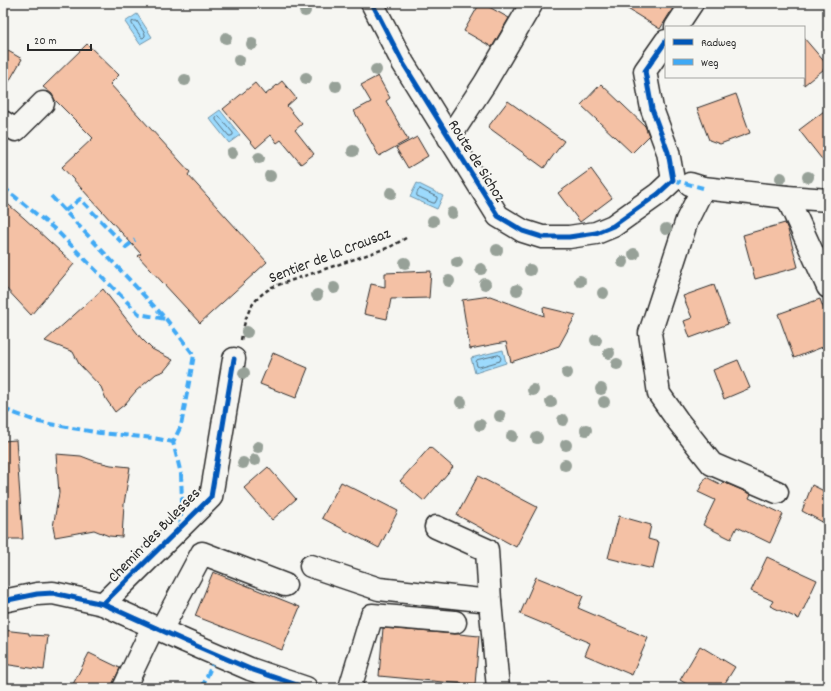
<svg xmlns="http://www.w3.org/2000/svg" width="831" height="691" viewBox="0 0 831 691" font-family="Dekko,sans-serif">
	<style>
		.water { fill: #9cdafd; stroke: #6f94a9 }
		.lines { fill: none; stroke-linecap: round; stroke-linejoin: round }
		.shore { stroke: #58717f; stroke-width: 1 }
		.building { fill: #f4c1a5; stroke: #2b2b2b }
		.minor-casing { stroke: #2b2b2b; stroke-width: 25 }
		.path { stroke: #2b2b2b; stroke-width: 2.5; stroke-dasharray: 4 3; stroke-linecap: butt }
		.minor { stroke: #f6f6f2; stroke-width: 22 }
		.quiet { stroke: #3fa9f5; stroke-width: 4; stroke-dasharray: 8 4; stroke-linecap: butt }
		.cycleway-casing { stroke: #f6f6f2; stroke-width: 8 }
		.cycleway { stroke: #0057b8; stroke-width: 5 }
		.tree { fill: #97a198 }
		.labels { text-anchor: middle; stroke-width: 4; stroke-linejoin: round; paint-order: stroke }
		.street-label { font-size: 16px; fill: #2b2b2b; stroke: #f6f6f2 }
	</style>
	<rect width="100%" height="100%" fill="#f6f6f2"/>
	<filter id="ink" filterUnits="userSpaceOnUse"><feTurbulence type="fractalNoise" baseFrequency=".025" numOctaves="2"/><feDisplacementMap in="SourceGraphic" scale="8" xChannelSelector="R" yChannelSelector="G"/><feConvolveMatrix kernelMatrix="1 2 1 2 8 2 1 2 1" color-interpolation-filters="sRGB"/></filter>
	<g filter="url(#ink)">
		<g class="water">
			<path d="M137,14L152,37L140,44L125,22Z"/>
			<path d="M220,110L240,135L229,143L209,118Z"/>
			<path d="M417,183L443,196L437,209L410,197Z"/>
			<path d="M503,350L506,363L475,373L471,358Z"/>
		</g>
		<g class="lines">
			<g class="shore">
				<path d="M135,21H137L145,34V36L143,38L141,37L132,24V22Z"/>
				<path d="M219,116L233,133V135L231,136H229L216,120V118Z"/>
				<path d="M420,189L437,197V199L435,203H433L417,196C416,194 418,190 420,189Z"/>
				<path d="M499,355L501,358L500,361L479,367L477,366L476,362L477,360Z"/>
			</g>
		</g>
		<g class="building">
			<path d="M480,3H482L509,18L492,47L464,31Z"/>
			<path d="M618,3H676L660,29Z"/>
			<path d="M804,38L828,66L804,85Z"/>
			<path d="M87,44L119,75L110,84L190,172L188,175L267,262L200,323L138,256L141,254L62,167L93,138L55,100L52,94L43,87Z"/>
			<path d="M3,48L22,59L3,92Z"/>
			<path d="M378,76L390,98L386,101L408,140L379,156L354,111L371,102L361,85Z"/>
			<path d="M282,81L296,98L287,106L302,124L295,130L314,154L301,164L281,140L277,143L271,135L256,148L223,109L255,83L265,95Z"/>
			<path d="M601,84L645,126L649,136L632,153L581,105Z"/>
			<path d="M736,94L750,133L720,144L709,140L697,108Z"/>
			<path d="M508,101L564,141L544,168L488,127Z"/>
			<path d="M828,108V167L799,130Z"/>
			<path d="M417,137L428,156L408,168L396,148Z"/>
			<path d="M591,169L612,198L580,222L558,193Z"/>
			<path d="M3,200L24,218L74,264L31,315L3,285Z"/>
			<path d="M785,223L788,230L798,267L755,279L743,235Z"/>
			<path d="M431,271L429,298L391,299L387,319L364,314L371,284L385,287V273Z"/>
			<path d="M714,285L728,324L690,338L684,321L692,318L683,296Z"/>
			<path d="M103,289L141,338L152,349L173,360L164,371L156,374L136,391L125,404L115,412L106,399L101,387L79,364L73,352L45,341Z"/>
			<path d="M490,296L544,316L543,307L576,315L559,346L511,362L506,342L470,349L462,300Z"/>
			<path d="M820,299L828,320V345L794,358L778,314Z"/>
			<path d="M273,353L308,368L296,398L260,384Z"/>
			<path d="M738,360L750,388L724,399L713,370Z"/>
			<path d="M16,440L23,539H3V441Z"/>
			<path d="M430,447L453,467L424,501L400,481Z"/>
			<path d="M56,454L81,456L94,461L111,465L130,467L124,504L122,537L109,536L94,530L55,537L53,527L59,493Z"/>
			<path d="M268,467L296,499L272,520L244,488Z"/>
			<path d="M478,476L537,507L516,547L457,515Z"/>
			<path d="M706,477L722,485L723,482L751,494L749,498L783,514L770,543L737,527L731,539L703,525L715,500L698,492Z"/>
			<path d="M341,482L398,511L379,548L322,518Z"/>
			<path d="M812,485L828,493V525L802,511Z"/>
			<path d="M619,516L651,525L648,539L659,542L653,569L608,558Z"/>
			<path d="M767,557L817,580L799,619L770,606L773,601L751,591Z"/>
			<path d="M213,572L300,607L282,650L195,616Z"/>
			<path d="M536,577L583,596L578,608L648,638L632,675L585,655L590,643L520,614Z"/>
			<path d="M383,628L454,634H459L479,636L475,685L379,676Z"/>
			<path d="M3,630L29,633V635L48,636L44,670L3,664Z"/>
			<path d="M700,646L735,667L722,688H693L680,680Z"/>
			<path d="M89,653L120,668L113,683L112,688H71Z"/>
		</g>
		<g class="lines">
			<defs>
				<g id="minor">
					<path d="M372,3L403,63L498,216L523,231L542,237H569L596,233L613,226L658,194L673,180L668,152L652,109L645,71L666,41"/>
					<path d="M676,27L692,3"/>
					<path d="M3,122L16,130L43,103"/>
					<path d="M449,138L485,83L532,3"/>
					<path d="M690,184L703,188L787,197L828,200"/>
					<path d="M703,188L687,220L650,333L659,394L678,421L712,464L777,492"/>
					<path d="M787,197L828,287"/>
					<path d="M436,527L487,550L490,601"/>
					<path d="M311,566L379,589L490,601L498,688"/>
					<path d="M3,601L37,594L53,593L103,604L185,641L250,669L306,688"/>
					<path d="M103,604L211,497L234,359"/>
					<path d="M161,630L202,553L285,585"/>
					<path d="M124,688L153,627"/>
					<path d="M350,688L372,615L455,622"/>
				</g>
			</defs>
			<use href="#minor" class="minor-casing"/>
			<path class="path" d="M241,340C244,324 247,308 259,297C263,293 268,290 272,287L390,247L406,238"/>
			<use href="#minor" class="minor"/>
			<g class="quiet">
				<path d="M673,180L703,188"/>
				<path d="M3,187L57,231L139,314L166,319"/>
				<path d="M51,196L166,319L194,355L181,426L173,442L181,474L182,501L180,528"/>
				<path d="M65,211L80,199L126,247L135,240"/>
				<path d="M3,409L39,422L100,433L153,438L173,442"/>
				<path d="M202,688L212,665"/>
			</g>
			<defs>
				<g id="cycleway">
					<path d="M372,3L403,63L498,216L523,231L542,237H569L596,233L613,226L658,194L673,180L668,152L652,109L645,71L666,41"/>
					<path d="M3,601L37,594L53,593L103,604L185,641L250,669L306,688"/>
					<path d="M103,604L211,497L234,359"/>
				</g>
			</defs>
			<use href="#cycleway" class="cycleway-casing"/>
			<use href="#cycleway" class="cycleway"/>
		</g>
		<g class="tree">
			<circle cx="305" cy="11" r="6"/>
			<circle cx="226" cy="38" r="6"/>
			<circle cx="252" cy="44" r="6"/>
			<circle cx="239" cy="60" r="6"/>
			<circle cx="376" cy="70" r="6"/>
			<circle cx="306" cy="78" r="6"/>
			<circle cx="185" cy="80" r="6"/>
			<circle cx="336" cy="86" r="6"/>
			<circle cx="353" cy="151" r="6"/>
			<circle cx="232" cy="153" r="6"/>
			<circle cx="259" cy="158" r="6"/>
			<circle cx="270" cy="176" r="6"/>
			<circle cx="808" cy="177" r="6"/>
			<circle cx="781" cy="178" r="6"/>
			<circle cx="391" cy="193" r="6"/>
			<circle cx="452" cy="213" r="6"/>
			<circle cx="433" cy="221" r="6"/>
			<circle cx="666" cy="229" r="6"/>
			<circle cx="497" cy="250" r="6"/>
			<circle cx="634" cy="254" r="6"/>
			<circle cx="457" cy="262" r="6"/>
			<circle cx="623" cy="262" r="6"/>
			<circle cx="405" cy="263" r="6"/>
			<circle cx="481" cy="269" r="6"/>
			<circle cx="530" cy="270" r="6"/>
			<circle cx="449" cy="281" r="6"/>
			<circle cx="580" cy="281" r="6"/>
			<circle cx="485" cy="284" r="6"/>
			<circle cx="334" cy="288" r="6"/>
			<circle cx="517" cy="290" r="6"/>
			<circle cx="603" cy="293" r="6"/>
			<circle cx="317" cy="295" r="6"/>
			<circle cx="247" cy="332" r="6"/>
			<circle cx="596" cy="340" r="6"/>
			<circle cx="609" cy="353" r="6"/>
			<circle cx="617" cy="364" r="6"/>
			<circle cx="244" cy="373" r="6"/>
			<circle cx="567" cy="373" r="6"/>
			<circle cx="601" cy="389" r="6"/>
			<circle cx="533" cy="390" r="6"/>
			<circle cx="461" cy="402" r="6"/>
			<circle cx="551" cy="402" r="6"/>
			<circle cx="604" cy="402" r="6"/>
			<circle cx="500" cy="416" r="6"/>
			<circle cx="563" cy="420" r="6"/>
			<circle cx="480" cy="425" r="6"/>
			<circle cx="586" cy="430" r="6"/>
			<circle cx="512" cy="436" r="6"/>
			<circle cx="537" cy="438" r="6"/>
			<circle cx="566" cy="445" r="6"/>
			<circle cx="258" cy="447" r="6"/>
			<circle cx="255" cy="460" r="6"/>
			<circle cx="243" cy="463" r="6"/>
			<circle cx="565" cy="465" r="6"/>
		</g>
	</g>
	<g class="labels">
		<g class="street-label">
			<text transform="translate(478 160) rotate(58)" y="6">Route de Sichoz</text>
			<text transform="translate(329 254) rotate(-21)" y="6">Sentier de la Crausaz</text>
			<text transform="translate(153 534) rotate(-46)" y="6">Chemin des Bulesses</text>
		</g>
	</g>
	<rect width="831" height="691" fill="none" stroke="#f6f6f2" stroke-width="16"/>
	<rect x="8" y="8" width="815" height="675" fill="none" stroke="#2b2b2b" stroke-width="1.5" filter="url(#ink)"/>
	<rect x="665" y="26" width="140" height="52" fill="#f6f6f2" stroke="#a5a5a2"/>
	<rect x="673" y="39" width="20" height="6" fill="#0057b8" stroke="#a5a5a2"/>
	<text x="701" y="46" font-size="12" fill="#2b2b2b">Radweg</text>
	<rect x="673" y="59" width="20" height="6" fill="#3fa9f5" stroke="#a5a5a2"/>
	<text x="701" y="66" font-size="12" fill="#2b2b2b">Weg</text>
	<path d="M28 44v6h63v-6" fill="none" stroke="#2b2b2b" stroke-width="2"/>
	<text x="34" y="44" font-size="12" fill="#2b2b2b" stroke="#f6f6f2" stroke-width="3" paint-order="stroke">20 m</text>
</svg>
